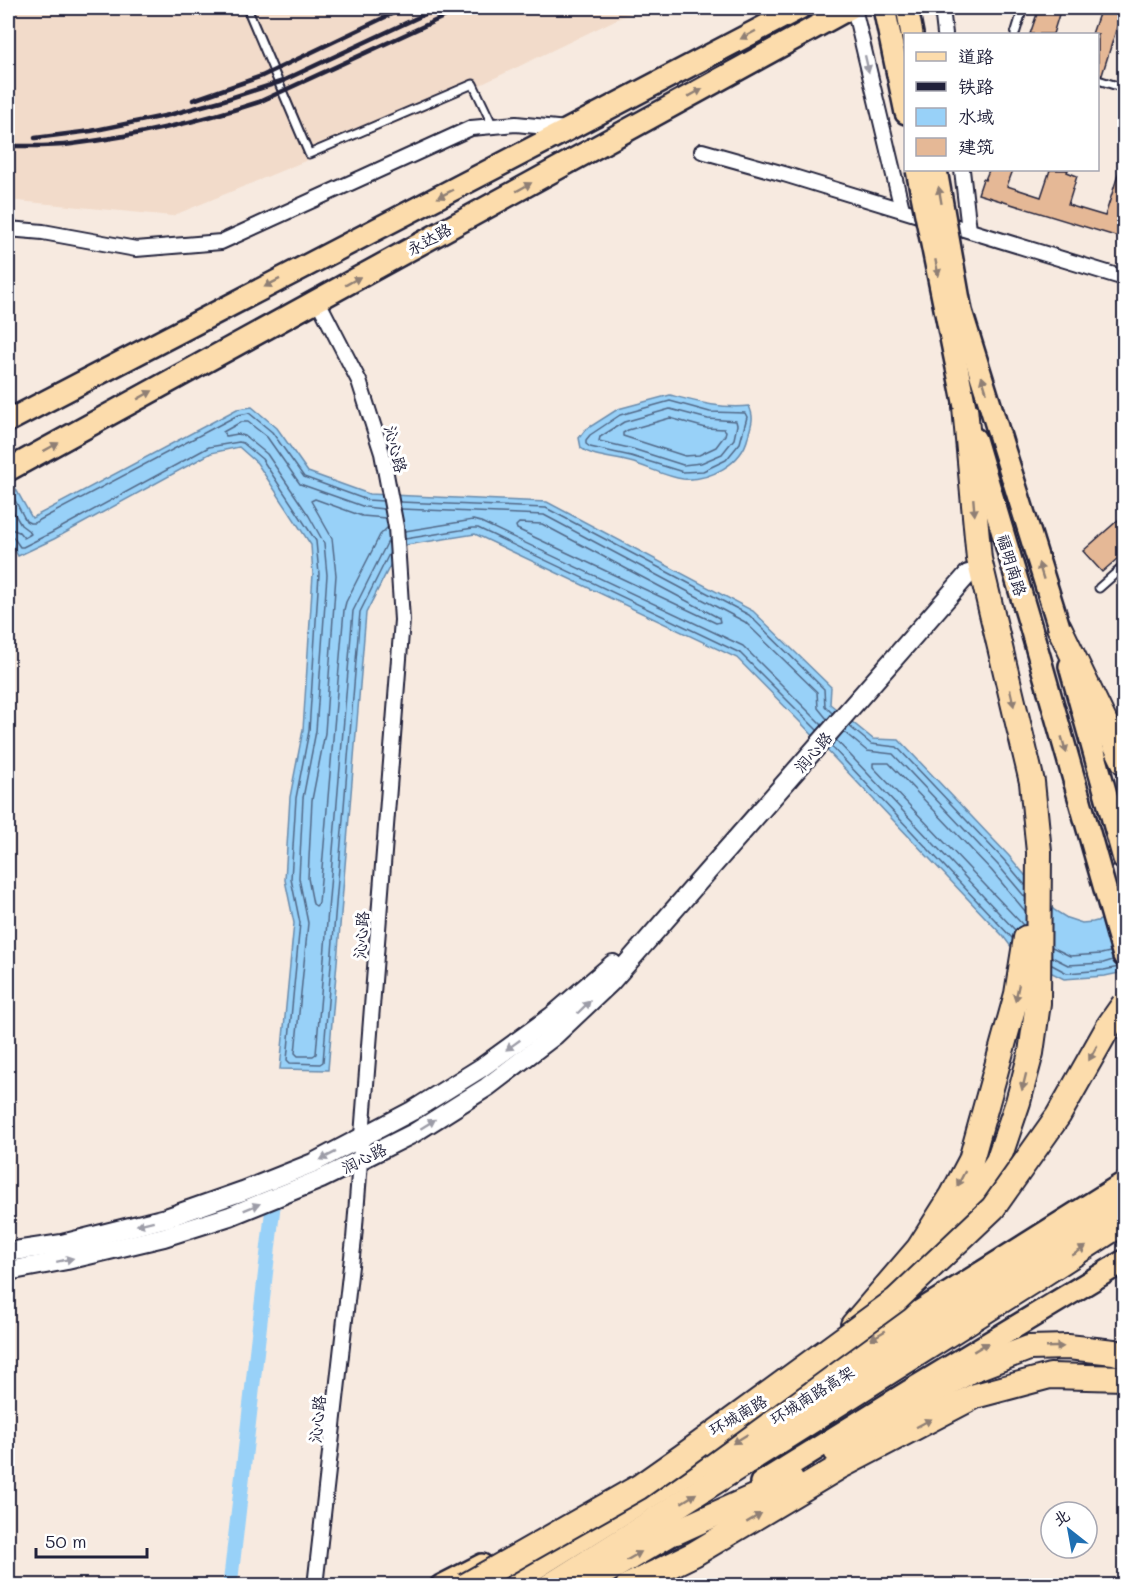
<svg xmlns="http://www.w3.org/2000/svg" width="1132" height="1593" viewBox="0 0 1132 1593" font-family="Mali,'LXGW WenKai TC',sans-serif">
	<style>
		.built { fill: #f2dbca }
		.water { fill: #98d1f8; stroke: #698bac; stroke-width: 1.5 }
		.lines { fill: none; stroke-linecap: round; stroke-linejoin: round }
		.shore { stroke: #516887; stroke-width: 1.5 }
		.canal { stroke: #98d1f8; stroke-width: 15 }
		.building { fill: #e5b896; stroke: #22223b; stroke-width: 1.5 }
		.lane-casing { stroke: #22223b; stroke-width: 11 }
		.street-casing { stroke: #22223b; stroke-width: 18 }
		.secondary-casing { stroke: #22223b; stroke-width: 22 }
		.primary-casing { stroke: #22223b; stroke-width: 26 }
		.highway-casing { stroke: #22223b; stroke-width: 28 }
		.lane { stroke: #fff; stroke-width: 7 }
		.street { stroke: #fff; stroke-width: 14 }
		.secondary { stroke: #fff; stroke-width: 18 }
		.primary { stroke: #fcdcac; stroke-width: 21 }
		.highway { stroke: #fcdcac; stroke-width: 24 }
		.rail { stroke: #22223b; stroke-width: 4.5 }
		.primary-bridge-casing { stroke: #22223b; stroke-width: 26; stroke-linecap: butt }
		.highway-bridge-casing { stroke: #22223b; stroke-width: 28; stroke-linecap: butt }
		.primary-bridge { stroke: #fcdcac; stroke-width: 21 }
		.highway-bridge { stroke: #fcdcac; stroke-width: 24 }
		.oneway { fill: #8f7f74 }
		.oneway2 { fill: #9c9ca7 }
		.labels { text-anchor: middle; stroke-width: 6; stroke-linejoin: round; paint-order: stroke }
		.street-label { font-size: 16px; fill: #22223b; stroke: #fff }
	</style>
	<rect width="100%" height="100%" fill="#f7eae0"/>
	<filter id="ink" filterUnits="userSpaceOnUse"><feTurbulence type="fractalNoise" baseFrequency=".0167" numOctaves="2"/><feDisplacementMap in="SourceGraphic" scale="12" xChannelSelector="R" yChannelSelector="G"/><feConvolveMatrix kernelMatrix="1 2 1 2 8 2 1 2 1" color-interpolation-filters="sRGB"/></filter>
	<g filter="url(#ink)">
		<path class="built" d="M8,8H640L424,112L172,216L8,200Z"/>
		<g class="water">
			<path d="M670,395C697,402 721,409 749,406C755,419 751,424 748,437C742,464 709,481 683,479C666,477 646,466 630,462C614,457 594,458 581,448L579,438L585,430L618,409Z"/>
			<path d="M252,407L277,428L308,472L369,494L547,502L753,611L831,687L830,704L873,739L899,740L1009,856L1054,910L1067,918L1082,923L1093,922L1124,914V972L1105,976L1064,979L1018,956L1003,936L802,724L737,658L475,534L400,546L366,613L328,1070L280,1069L294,923L285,880L290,797L303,730L313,574L311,545L257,463L239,447L211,453L54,539L18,556L8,537V475L32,518L237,409Z"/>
		</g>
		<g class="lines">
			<g class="shore">
				<path d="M670,401L710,412L745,413L747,417L740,443L726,460L703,471L683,472L631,456L590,447L586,444V440L590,435L620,415Z"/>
				<path d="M670,409L708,419L736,421L737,425L734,439L722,454L701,463L683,465L633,449L599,441L600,437L624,422Z"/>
				<path d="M670,418L706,428L724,429L726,431L725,435L716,447L699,455L685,456L623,436V433L628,430Z"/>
				<path d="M8,487L26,521L30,523H34L238,415L249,413L272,432L304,477L367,500L383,501"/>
				<path d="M400,502L546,508L749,615L824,689L825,706L832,713"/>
				<path d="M8,503L21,525L29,531L31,534L24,538L19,532L8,528"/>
				<path d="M384,509L365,507L300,484L267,437L248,422H241L223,432L226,436L238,434L245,436L267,454L309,516L324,543L327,575L316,731L303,798L299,878L308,923L295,1053L298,1056H313L316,1054L353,611L389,539"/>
				<path d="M401,509L544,515L745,622L817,692L818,708L827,719"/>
				<path d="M386,518L362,516L315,499L311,501L332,538L336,575L325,733L312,800L308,878L313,904L316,906L319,903L344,610L346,602L380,535L388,527"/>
				<path d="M519,523L542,524L719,618L720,622L716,623L517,529L516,526Z"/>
				<path d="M405,531L473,520L481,522L743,646L822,725"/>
				<path d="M8,536L13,537L20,547H23L51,533L209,447L239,442L243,443L262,459L316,541L319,574L309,731L296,798L291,879L300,923L287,1060L290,1063L320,1064L323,1062L360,612L389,554"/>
				<path d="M405,539L473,528H478L740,653L817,730"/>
				<path d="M849,726L871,744L897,747L1004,860L1025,885"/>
				<path d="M844,732L867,751L893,754L998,865L1025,897"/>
				<path d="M836,740L1015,930"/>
				<path d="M831,746L1012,938"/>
				<path d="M1023,925L873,767V763H889L992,871L1025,911"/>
				<path d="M1052,947L1070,956L1101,954L1110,952"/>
				<path d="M1052,957L1068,965L1103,963L1113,960"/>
				<path d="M1052,965L1067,973L1104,970L1119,967"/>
			</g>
			<path class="canal" d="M230,1586L275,1189"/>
		</g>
		<g class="building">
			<path d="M1039,8H1061L1053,34H1030Z"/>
			<path d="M1101,8H1111L1122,11L1102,75L1098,74V34H1092Z"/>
			<path d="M1122,162H1125V239L978,194L983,179L985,180L989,170H1013L1007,186L1041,197L1050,170H1068L1067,172L1077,176L1068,205L1105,216Z"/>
			<path d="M1125,514V552L1102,572L1083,551Z"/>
		</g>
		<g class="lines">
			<defs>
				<g id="lane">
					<path d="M247,8L309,154L473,84L493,126"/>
					<path d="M1015,34L1023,8"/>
					<path d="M1098,80L1124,88"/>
					<path d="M1099,588L1124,566"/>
				</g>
				<g id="street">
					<path d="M854,8L902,209"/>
					<path d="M942,8L945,34"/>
					<path d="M702,151L784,174L1124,278"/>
					<path d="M962,170L969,230"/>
					<path d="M8,229L43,232L136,249L221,242L471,128L516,124L567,129"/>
					<path d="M315,1586L354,1239L402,620L396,527L382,453L359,381L318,301"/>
				</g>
				<g id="secondary">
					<path d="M8,1252L62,1244L166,1218L243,1191L313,1163L412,1111L481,1068L551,1017L613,964"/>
					<path d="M8,1271L67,1260L164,1237L230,1216L321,1179L360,1160L414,1133L487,1087L555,1035L610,983L968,574"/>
				</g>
				<g id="primary">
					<path d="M884,8L906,113"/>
					<path d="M907,8L912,34"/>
					<path d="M8,421L569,129L800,8"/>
					<path d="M975,439L1031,628L1124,956"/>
					<path d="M8,470L850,8"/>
					<path d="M1070,666L1124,859"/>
					<path d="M810,1374L917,1313L1124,1183"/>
					<path d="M761,1483L916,1387L1124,1261"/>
					<path d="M441,1586L482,1565"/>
					<path d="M584,1586L690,1524"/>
				</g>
				<g id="highway">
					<path d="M1059,627L1124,762"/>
					<path d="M935,1255L972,1202L998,1161L1018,1102L1031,1053L1038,1003L1039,852L1032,782L979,559L965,407"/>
					<path d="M853,1325L919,1248L952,1196L971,1160L1017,994L1026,938"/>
					<path d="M836,1451L971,1370L1029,1348L1068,1347L1114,1352L1124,1355"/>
					<path d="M676,1532L780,1485L791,1479"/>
					<path d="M497,1586L517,1578L1124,1199"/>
					<path d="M550,1586L1034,1280L1124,1222"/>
					<path d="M628,1586L694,1554L841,1466L975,1396L1050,1376L1124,1378"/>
				</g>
			</defs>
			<use href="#lane" class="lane-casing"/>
			<use href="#street" class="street-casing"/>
			<use href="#secondary" class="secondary-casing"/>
			<use href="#primary" class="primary-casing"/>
			<use href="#highway" class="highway-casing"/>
			<use href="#lane" class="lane"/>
			<use href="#street" class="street"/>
			<use href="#secondary" class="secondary"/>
			<use href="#primary" class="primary"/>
			<use href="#highway" class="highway"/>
			<g class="rail">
				<path d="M193,100L262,76L404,8"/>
				<path d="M35,138L91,131L169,115L224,100L280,82L438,8"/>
				<path d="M8,146C29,146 51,147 72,144C135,136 198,122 259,102L463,8"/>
			</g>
			<defs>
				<g id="primary-bridge">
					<path d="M917,170L965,407"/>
					<path d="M936,170L961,311L1059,627"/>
				</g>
				<path id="highway-bridge" d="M465,1586L639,1487L683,1456L896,1300L993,1208L1058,1116L1110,1024L1124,1004"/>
			</defs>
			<use href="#primary-bridge" class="primary-bridge-casing"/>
			<use href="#highway-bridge" class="highway-bridge-casing"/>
			<use href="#primary-bridge" class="primary-bridge"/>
			<use href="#highway-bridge" class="highway-bridge"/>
		</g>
		<defs><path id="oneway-solid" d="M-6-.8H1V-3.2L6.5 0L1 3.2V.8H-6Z" transform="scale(1.5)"/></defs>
		<g class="oneway">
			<use href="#oneway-solid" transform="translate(748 35) rotate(152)"/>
			<use href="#oneway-solid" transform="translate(695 93) rotate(-29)"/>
			<use href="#oneway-solid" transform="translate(524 187) rotate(-29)"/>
			<use href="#oneway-solid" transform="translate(445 194) rotate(153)"/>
			<use href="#oneway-solid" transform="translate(940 195) rotate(-100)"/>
			<use href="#oneway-solid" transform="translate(937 268) rotate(79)"/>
			<use href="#oneway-solid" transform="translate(353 281) rotate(-29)"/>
			<use href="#oneway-solid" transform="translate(272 283) rotate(153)"/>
			<use href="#oneway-solid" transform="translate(984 384) rotate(-107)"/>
			<use href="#oneway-solid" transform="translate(145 395) rotate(-29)"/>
			<use href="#oneway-solid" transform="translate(51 447) rotate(-29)"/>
			<use href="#oneway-solid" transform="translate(974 507) rotate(85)"/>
			<use href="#oneway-solid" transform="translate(1041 571) rotate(-107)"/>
			<use href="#oneway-solid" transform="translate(1012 698) rotate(77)"/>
			<use href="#oneway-solid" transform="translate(1064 745) rotate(74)"/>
			<use href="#oneway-solid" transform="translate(1017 993) rotate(102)"/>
			<use href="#oneway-solid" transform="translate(1093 1053) rotate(119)"/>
			<use href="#oneway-solid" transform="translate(1024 1082) rotate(104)"/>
			<use href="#oneway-solid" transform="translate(961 1179) rotate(118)"/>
			<use href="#oneway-solid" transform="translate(1079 1251) rotate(-33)"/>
			<use href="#oneway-solid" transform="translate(878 1335) rotate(150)"/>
			<use href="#oneway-solid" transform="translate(981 1347) rotate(-31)"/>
			<use href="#oneway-solid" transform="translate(1055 1347) rotate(-2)"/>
			<use href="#oneway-solid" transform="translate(924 1423) rotate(-28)"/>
			<use href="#oneway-solid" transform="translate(740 1439) rotate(148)"/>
			<use href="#oneway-solid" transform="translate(689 1498) rotate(-32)"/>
			<use href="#oneway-solid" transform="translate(754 1518) rotate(-31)"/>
			<use href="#oneway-solid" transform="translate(634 1556) rotate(-30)"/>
		</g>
		<g class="oneway2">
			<use href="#oneway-solid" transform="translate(867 64) rotate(77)"/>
			<use href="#oneway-solid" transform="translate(584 1007) rotate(-44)"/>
			<use href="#oneway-solid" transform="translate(513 1045) rotate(144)"/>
			<use href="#oneway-solid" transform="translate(428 1124) rotate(-32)"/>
			<use href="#oneway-solid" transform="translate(328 1156) rotate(153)"/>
			<use href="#oneway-solid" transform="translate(252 1207) rotate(-22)"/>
			<use href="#oneway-solid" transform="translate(145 1223) rotate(166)"/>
			<use href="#oneway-solid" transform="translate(65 1260) rotate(-12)"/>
		</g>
	</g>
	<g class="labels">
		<g class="street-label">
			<text transform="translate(429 239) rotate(-29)" y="6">永达路</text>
			<text transform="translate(396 449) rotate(76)" y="6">沁心路</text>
			<text transform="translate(1012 565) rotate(73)" y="6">福明南路</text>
			<text transform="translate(813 752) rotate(-49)" y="6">润心路</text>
			<text transform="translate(361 935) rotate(-86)" y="6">沁心路</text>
			<text transform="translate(364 1158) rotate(-26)" y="6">润心路</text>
			<text transform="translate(812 1395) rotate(-32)" y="6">环城南路高架</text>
			<text transform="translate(738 1415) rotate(-30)" y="6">环城南路</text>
			<text transform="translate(317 1419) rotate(-84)" y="6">沁心路</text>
		</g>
	</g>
	<rect width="1132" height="1593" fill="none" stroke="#fff" stroke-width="30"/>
	<rect x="15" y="15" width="1102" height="1563" fill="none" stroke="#22223b" stroke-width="2" filter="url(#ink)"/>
	<rect x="904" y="33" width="195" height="138" fill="#ffffff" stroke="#a7a7b1" stroke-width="1.5"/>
	<rect x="916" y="52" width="30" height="9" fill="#fcdcac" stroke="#a7a7b1" stroke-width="1.5"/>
	<text x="958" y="63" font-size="18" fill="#22223b">道路</text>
	<rect x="916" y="82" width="30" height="9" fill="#22223b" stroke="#a7a7b1" stroke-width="1.5"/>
	<text x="958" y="93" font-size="18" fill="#22223b">铁路</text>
	<rect x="916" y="108" width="30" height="18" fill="#98d1f8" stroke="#a7a7b1" stroke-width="1.5"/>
	<text x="958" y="123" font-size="18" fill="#22223b">水域</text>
	<rect x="916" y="138" width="30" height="18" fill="#e5b896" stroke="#a7a7b1" stroke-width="1.5"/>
	<text x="958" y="153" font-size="18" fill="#22223b">建筑</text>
	<g transform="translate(1069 1530) rotate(329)"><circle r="28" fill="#ffffff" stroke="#a7a7b1" stroke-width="1.5"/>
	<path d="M0-4.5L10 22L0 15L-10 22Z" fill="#1f6fb2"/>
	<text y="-9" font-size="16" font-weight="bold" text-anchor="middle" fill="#22223b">北</text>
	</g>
	<path d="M36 1548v9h111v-9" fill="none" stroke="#22223b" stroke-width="3"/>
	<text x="45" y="1548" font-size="18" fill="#22223b" stroke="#ffffff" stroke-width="4.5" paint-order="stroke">50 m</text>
</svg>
